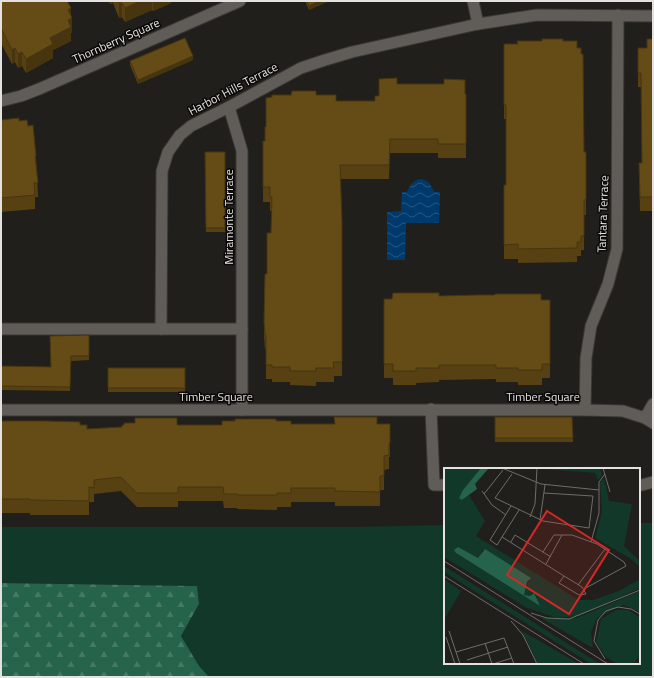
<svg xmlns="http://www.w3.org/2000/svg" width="654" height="678" viewBox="0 0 654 678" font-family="'Titillium Web',sans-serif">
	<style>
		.grass { fill: #113829 }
		.forest { fill: url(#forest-firs) }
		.water { fill: url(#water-waves) }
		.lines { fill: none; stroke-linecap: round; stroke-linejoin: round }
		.minor-casing { stroke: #3a3936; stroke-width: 13 }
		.minor { stroke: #605d59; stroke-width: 11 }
		.wall { fill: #574113 }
		.shaded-wall { fill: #47350f }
		.building { fill: #654c16; stroke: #47350f }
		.labels { text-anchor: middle; stroke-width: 3; stroke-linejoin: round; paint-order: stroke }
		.street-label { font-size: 12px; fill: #e4e2e0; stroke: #0a0907 }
		.inset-road { fill: none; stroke: #6f6d6a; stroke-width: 1 }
		.view { fill: #d62828; fill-opacity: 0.15; stroke: #d62828; stroke-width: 2 }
		.inset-edge { fill: none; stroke: #e4e2e0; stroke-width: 2 }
	</style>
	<defs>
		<pattern id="forest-firs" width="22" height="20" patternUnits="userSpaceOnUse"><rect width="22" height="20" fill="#25634a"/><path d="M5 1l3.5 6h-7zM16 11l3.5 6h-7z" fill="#447964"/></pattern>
		<pattern id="water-waves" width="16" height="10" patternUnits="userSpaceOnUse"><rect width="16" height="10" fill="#003a6c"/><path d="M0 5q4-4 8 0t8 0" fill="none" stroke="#255681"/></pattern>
	</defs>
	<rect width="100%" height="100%" fill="#211f1b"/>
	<path class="grass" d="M639,523H653V677H209L199,667L181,636L199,604L197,586L1,583V527H355L445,525V663H639Z"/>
	<path class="forest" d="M1,583L197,586L199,604L181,636L199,666L209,677H1Z"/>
	<path class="water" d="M420,179C428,180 431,184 434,192H440L439,223H406L405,260H387V212L401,211L402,192H407C410,185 413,181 420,179Z"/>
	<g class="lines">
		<defs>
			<g id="minor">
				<path d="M473,1L478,24"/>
				<path d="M1,101L21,96L39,89L240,1"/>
				<path d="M229,107L242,151V410"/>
				<path d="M1,329H242"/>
				<path d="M161,329L162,171L168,152L180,135L191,126L229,107L301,68L325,60L352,52L478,24L537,15L653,16"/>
				<path d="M431,409L434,485H445"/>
				<path d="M1,410H585L623,411L645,418L653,423"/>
				<path d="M585,410L586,358L591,326L608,284L617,249L618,15"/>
				<path d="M645,418L653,404"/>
				<path d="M639,485H642L653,482"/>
			</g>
		</defs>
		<use href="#minor" class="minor-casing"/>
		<use href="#minor" class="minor"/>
	</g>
	<g class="wall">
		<path d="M1,1L71,16L72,33H71V41L53,50V58L26,73L22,66L18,68L15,62L12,64L1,43Z"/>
		<path d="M109,1H173L171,2V3L153,11L152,10L125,22L122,17L119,18L113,3L110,4Z"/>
		<path d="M305,1H329L309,10Z"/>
		<path d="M647,39H653V211H640L639,163H642L641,87H638V48H647Z"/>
		<path d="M563,41L577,48L584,152H586V215H584V250H581V256H577V262L518,263V259H504V185H506V119H504V44H517Z"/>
		<path d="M193,60L138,84L130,65V61Z"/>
		<path d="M397,84L466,94V158H438V153H390L389,179H340L342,222V376H334V382H316V386L290,385V382H272V379H266V349H265L264,336L265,274H267L271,233L272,211H270V202H263V141H265L266,127L272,97L291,95H316L336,101H375L379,96Z"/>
		<path d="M1,120L19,121L28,126L36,156L38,197H35V209L1,212Z"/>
		<path d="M205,152H225V232H206Z"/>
		<path d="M439,296L550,300V378H542V385H518V382H496V379L439,380V382L416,383V385H393V378H384V299H392Z"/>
		<path d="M89,335V360L71,361L70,391L1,390V366L51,367Z"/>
		<rect x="108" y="368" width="77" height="24"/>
		<path d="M495,417H572L573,442H495Z"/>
		<path d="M1,421L80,425L87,429L177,425H222L276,421L291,424H390V457H389V469L384,470V490H380V506H335V502H291V507H277V510L237,509V508H224L223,501H178V507H137L121,491L94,494V502H89V515H30V513H1Z"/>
	</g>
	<g class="shaded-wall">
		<path d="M110,1H113V3L110,4Z"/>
		<path d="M140,1H152V10L125,22V8Z"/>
		<path d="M153,1H173L171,2V3L153,11Z"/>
		<path d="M319,1H329L309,10V6Z"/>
		<path d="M119,3H122V17L119,18Z"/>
		<path d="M71,8V19L72,18V33H71V41L53,50V58L26,73V59L50,38L68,10Z"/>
		<path d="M15,48V62L12,64V50Z"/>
		<path d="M22,52V66L18,68V54Z"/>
		<path d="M193,56V60L138,84V80Z"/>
	</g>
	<g class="building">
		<path d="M1,1H67L71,8L68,10L72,18L68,20L71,27L50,38L53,44L26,59L22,52L18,54L15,48L12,50L1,28Z"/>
		<path d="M118,1H140L125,8L122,3H119Z"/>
		<path d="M307,1H319L309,6Z"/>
		<path d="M185,38L193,56L138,80L130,61Z"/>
		<path d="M542,39H563V41H577V48H581V54H583L584,152H586V200H584V236H581V242H577V248L518,249V244L504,245V185H506V105H504V44H518L517,41H542Z"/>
		<path d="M647,39H653V197H640L639,163H642L641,73H638V48H647Z"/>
		<path d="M397,78V84H444V79L465,80V94H466V144H438V139H390L389,165H340L342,222V362H333L334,368H316V371H290V367H272V365H266V335H265L264,322L265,274H267V233H271L272,197H270V187H263V141H265V127H266V98L272,97V95H291L292,91H316V95H336V101H375V96H379V79Z"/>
		<path d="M19,118V121L27,120L28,126L33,125L36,156H35L38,183H34L35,195L1,198V120Z"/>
		<path d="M205,152H225V228H206Z"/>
		<path d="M393,293H439V296L478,295H495V294H541V300H550V364H542V370H518V368H496V365H439V368H416V371H393V364H384V299H392Z"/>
		<path d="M89,335V356H71L70,387L1,386V366L51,367L50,336Z"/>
		<rect x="108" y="368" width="77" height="20"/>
		<path d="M334,417H377V424H390V443H389V455L384,456V476H380V492L335,491V488H291V493H277V495H237V494H224L223,487H178V493H137L121,477L94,480V488L89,487V501L30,500V499H1V421H45L80,422V425H87V429L122,427V425H124V423H135V418H177V425H222V421H235V419H276V421H291V424H335Z"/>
		<path d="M495,417H572L573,438H495Z"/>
	</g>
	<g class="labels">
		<g class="street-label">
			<text transform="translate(116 41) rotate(-24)" y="4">Thornberry Square</text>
			<text transform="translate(233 89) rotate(-28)" y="4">Harbor Hills Terrace</text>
			<text transform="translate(603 214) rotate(-88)" y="4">Tantara Terrace</text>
			<text transform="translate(229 217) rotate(-90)" y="4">Miramonte Terrace</text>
			<text x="216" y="401">Timber Square</text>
			<text x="543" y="401">Timber Square</text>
		</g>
	</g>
	<g transform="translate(444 468)">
		<rect width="196" height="196" fill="#211f1b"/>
		<path d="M0,0H37L15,29L18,32L25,27L41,53L32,68L106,114L134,132H149L175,123L196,111V120L135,148L113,150L83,140L0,89ZM14,79L30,90L37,88L38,82L86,112L79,123L80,127L86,128L88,124L96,138L12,85ZM156,0L158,8L154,12L151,5L99,1ZM160,10L165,33L188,36L180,78L196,93V99L187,91L151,70L158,44L156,15ZM0,98L156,196H147L0,104ZM0,111L17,123L0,152ZM196,123V144L179,137L153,150L147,164L149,180L97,150H133ZM172,142H184L196,149V187L190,196H173L161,188L152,174L157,151ZM78,163L132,194L133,196H94Z" fill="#113829" fill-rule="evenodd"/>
		<path d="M37,0H45L31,16L33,21L18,32L15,30L19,22ZM14,79L34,90L41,81L87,110L83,114L80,127L86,128L90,125L96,138L12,85L10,82Z" fill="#25634a"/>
		<path class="inset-road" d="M58,0L97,16L155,22M159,0L166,24M68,6L51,30L99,53L145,60L149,28L100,25M38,23L48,37L62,47M40,26L59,2M67,38L46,72L53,77L75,42M86,49L91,36L93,0M96,52L101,17M58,69L120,108L138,119L142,126L135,127L115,115L120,108M67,74L71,67L107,89M147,74L155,45V14L161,6M99,84L110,67H128L153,76L180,94L182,98L140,121M0,93L164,196M102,96L118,67M0,108L140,196M134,117L161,81M87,145L103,150L125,151L196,122M67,153L79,167L93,196M5,163L16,196M2,169L11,196M41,175L48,196M12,184L60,170L70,196M161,191L150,173L154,152L162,143L174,139L187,141L196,146M23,192L64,179M49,196L68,190"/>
		<path class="view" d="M103,43L165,82L125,146L63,107Z"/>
		<rect width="196" height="196" class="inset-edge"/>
	</g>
	<rect width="654" height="678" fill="none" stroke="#e4e2e0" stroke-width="4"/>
</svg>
